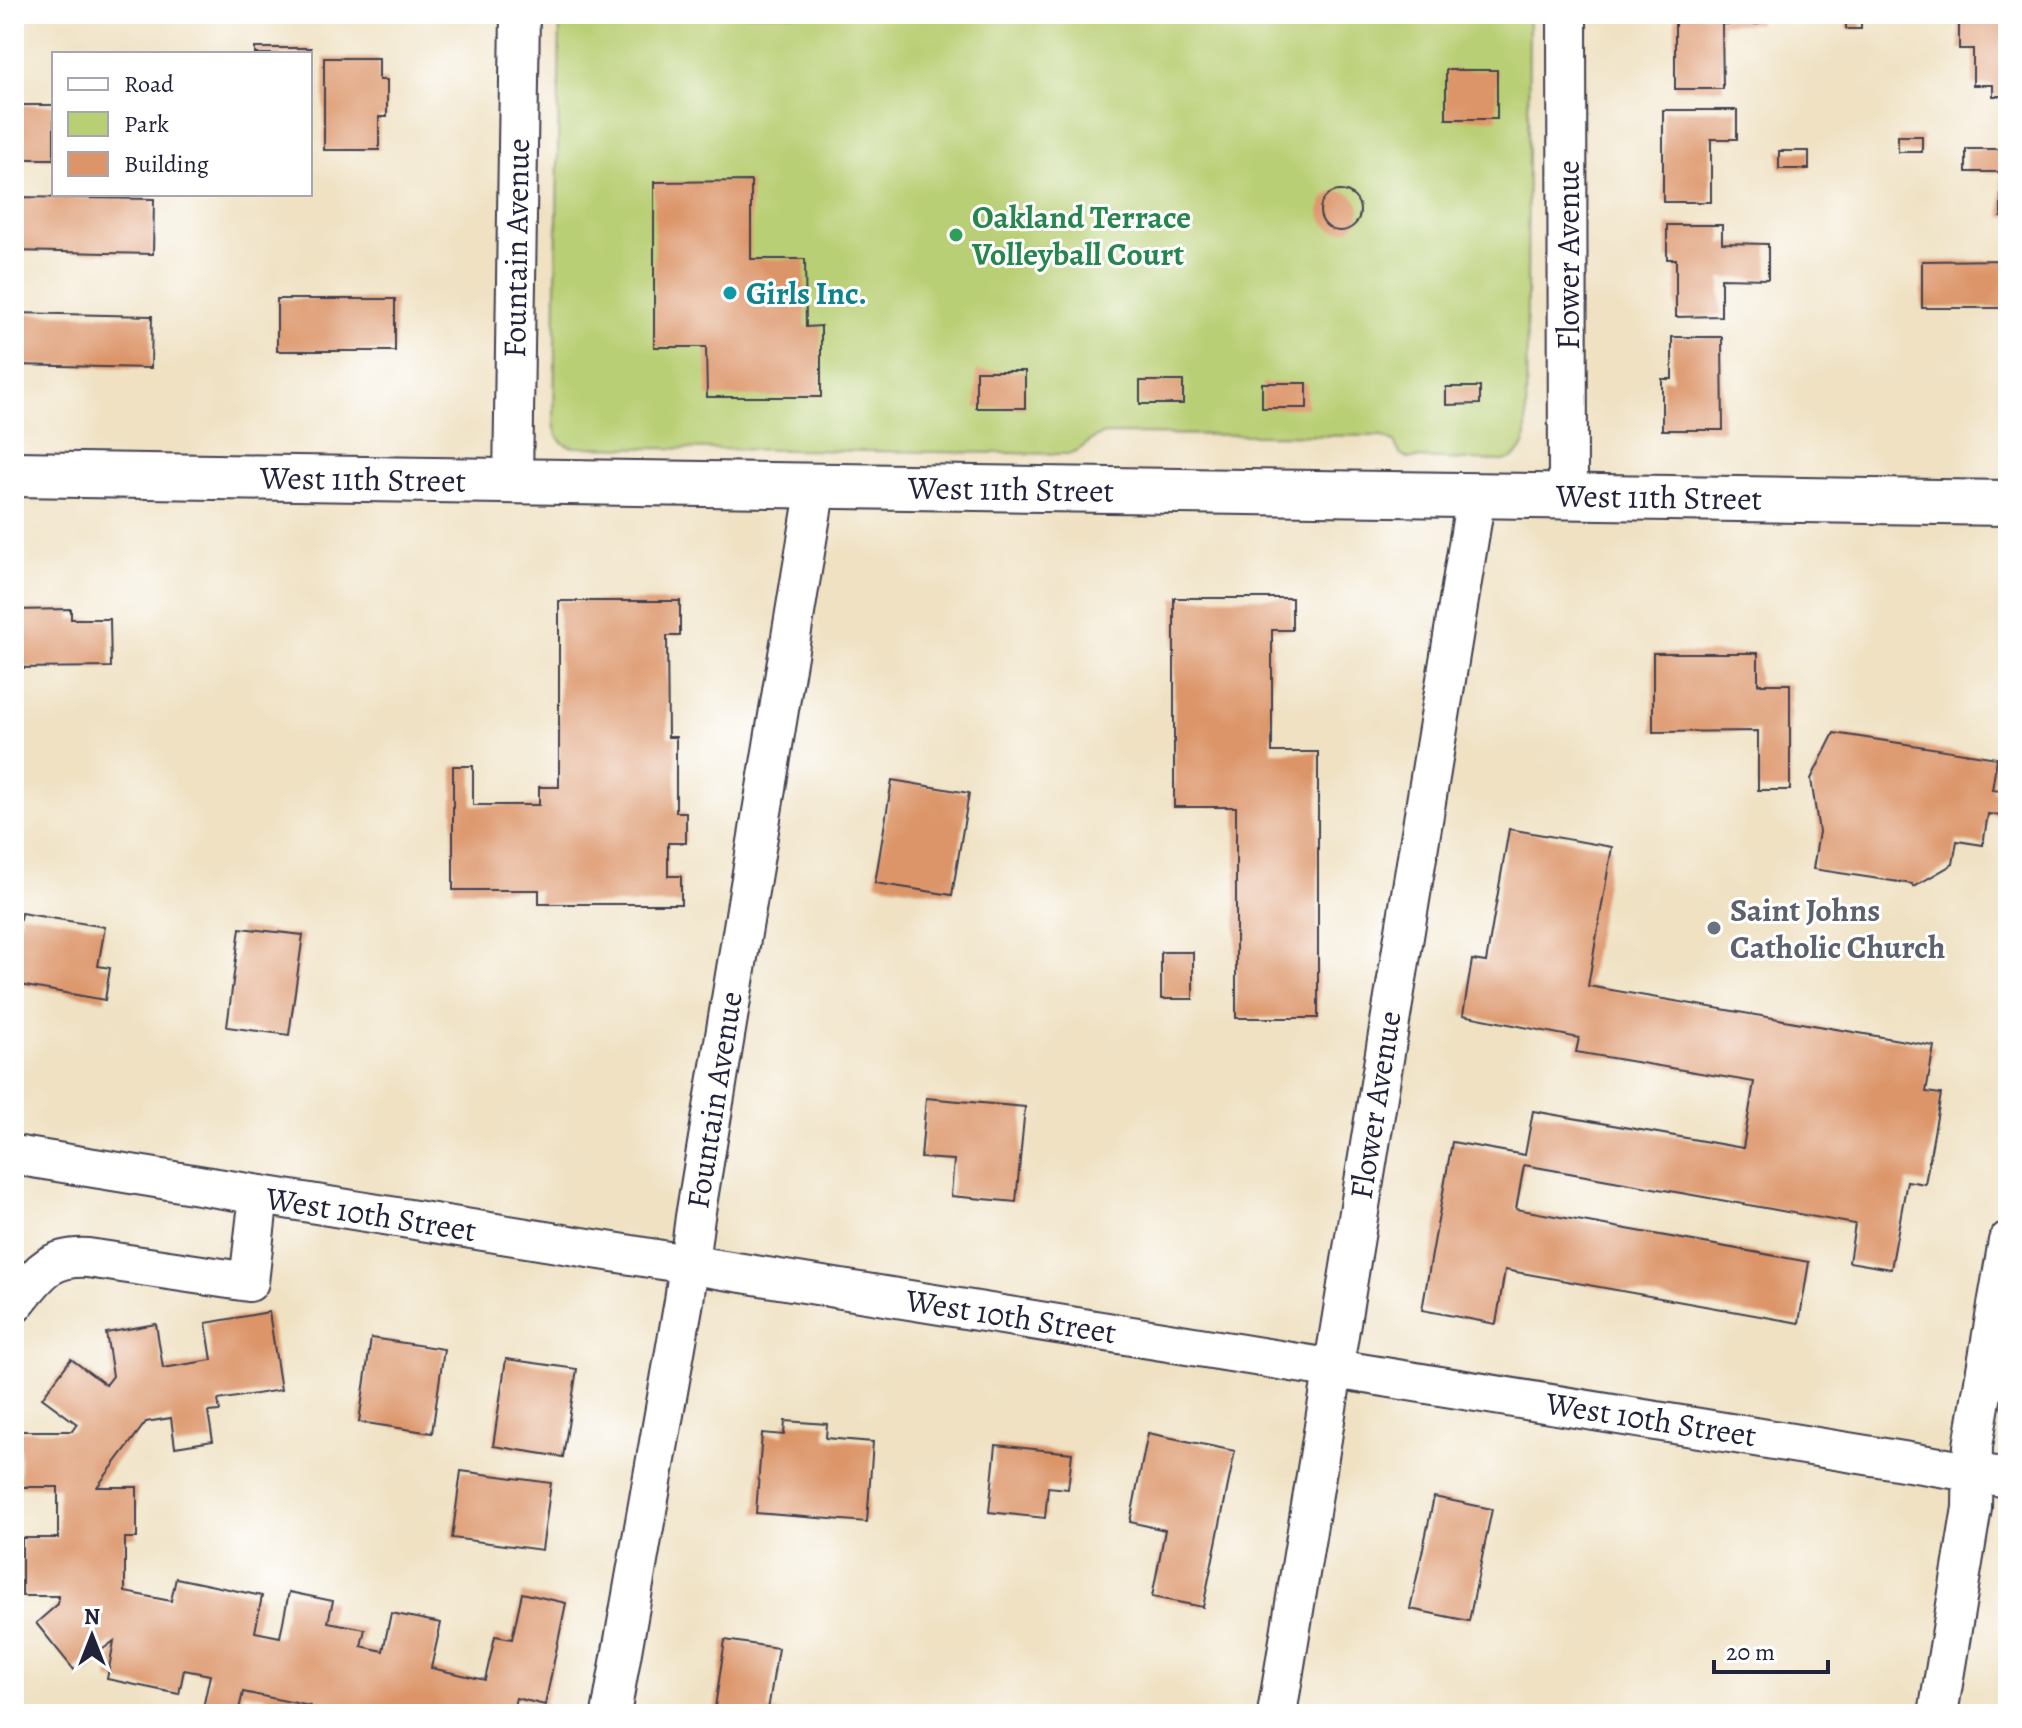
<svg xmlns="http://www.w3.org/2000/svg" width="2022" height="1728" viewBox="0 0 2022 1728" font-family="Alegreya,serif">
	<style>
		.green { fill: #b9cf74; stroke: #6e7858; stroke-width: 2 }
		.building { fill: #dc9569 }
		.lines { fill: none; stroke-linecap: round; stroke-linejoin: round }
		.minor-casing { stroke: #413f4f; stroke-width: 42 }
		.secondary-casing { stroke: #413f4f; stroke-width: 48 }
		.minor { stroke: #fff; stroke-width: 38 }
		.secondary { stroke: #fff; stroke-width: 44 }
		.leisure-dot { fill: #2e9e5b; stroke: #fff; stroke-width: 3 }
		.culture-dot { fill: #0f9aa8; stroke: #fff; stroke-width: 3 }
		.worship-dot { fill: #6b7280; stroke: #fff; stroke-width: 3 }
		.labels { text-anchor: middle; stroke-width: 6; stroke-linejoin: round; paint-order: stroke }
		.leisure-label { font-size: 32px; font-weight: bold; fill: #27864d; stroke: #fff; text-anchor: start }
		.street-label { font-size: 32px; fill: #22223b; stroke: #fff }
		.culture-label { font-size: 32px; font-weight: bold; fill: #0d838f; stroke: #fff; text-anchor: start }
		.worship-label { font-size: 32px; font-weight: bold; fill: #5b616d; stroke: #fff; text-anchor: start }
	</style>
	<rect width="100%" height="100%" fill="#fff"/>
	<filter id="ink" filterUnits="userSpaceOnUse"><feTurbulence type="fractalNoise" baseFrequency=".0125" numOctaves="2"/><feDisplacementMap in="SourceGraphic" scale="16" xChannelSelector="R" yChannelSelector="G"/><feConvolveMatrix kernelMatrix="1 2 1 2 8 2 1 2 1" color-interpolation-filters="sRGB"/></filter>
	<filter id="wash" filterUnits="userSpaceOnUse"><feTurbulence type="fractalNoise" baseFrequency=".006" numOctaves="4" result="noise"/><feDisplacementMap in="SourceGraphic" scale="32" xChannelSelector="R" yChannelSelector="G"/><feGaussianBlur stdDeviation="1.8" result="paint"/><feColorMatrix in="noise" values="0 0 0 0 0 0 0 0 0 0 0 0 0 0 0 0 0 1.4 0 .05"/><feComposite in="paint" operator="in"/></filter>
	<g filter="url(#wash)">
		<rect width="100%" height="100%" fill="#efe1c2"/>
		<path class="green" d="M560,14H1529L1526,435C1525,450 1517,458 1503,461L1408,458L1400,454L1394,442L1381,436L1107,434C1090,435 1085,451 1068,454L575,447C560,446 556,436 554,422Z"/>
		<g id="blocks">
			<g class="building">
				<path d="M1681,14H1759V24H1722L1723,89H1675V17H1681Z"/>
				<path d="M1959,14H2008V96H1993V85H1973V49H1959Z"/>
				<rect x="1846" y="16" width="15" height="13"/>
				<rect x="255" y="48" width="56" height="6"/>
				<path d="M324,58H379V80H387V117H379V150H324Z"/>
				<rect x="1446" y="70" width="51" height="49"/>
				<rect x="15" y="105" width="39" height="54"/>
				<path d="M1663,110H1737V139H1711V202H1663Z"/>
				<rect x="1898" y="136" width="24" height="16"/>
				<path d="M1966,149H2008V217H2001V172H1966Z"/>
				<rect x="1779" y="151" width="30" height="18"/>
				<path d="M751,181V259H805L806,327L821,326V397H707L706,347H654V182Z"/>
				<circle cx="1340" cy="211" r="20"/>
				<path d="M14,197L154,199L153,254L14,251Z"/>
				<path d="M1667,225H1722V243L1768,244V279L1721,278V316L1676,317V259H1667Z"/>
				<path d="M2008,260V308H1922V261Z"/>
				<rect x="277" y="299" width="118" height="52"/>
				<path d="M14,313L152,316L151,368L14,365Z"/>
				<path d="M1672,337H1722L1723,430H1662V379H1672Z"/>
				<rect x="976" y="371" width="49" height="37"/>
				<rect x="1140" y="381" width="43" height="23"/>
				<rect x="1262" y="383" width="45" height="25"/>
				<path d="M1446,387H1480V404L1446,405Z"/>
				<path d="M1174,598H1292V630H1272V752H1318V1018H1236V807H1174Z"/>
				<path d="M559,601H680V636H667L668,737H676V812H686V843H668V876H681V904H539V890H453V766H473V805H539V787H559Z"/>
				<path d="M71,609V619H110L111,667L14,668V610Z"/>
				<path d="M1653,653H1758V684H1790V790H1758V731L1653,732Z"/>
				<path d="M1834,733L1997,758L1992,790L2008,792V817L1988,814L1983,845L1957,841L1953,864L1913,887L1912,884L1813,869L1819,832L1811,779Z"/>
				<path d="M892,780L969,793L952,895L875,883Z"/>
				<path d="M1509,829L1612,847L1588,986L1934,1046L1926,1092L1941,1094L1925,1184L1907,1181L1891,1269L1849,1262L1855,1224L1524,1165L1516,1209L1809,1262L1799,1323L1505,1270L1496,1324L1422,1310L1452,1142L1525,1155L1533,1111L1743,1148L1754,1082L1576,1052L1579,1038L1463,1015L1472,960L1486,962Z"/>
				<path d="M21,913L105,927L98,966L110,968L105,1000L14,984V955Z"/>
				<path d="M240,928L303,935L289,1035L227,1027Z"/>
				<rect x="1161" y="952" width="32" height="47"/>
				<path d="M926,1098L1025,1107L1016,1202L951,1196L954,1160L921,1158Z"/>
				<path d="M269,1312L281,1390L218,1400L220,1411L208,1412L213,1441L175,1447L171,1418L146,1422L97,1487H137V1538H125V1592L171,1601L176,1578L262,1596L255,1632L280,1637L289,1592L333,1601L328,1622L365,1629L361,1646L383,1651L391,1613L441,1623L431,1668L485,1680L495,1636L512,1639L522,1593L566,1603L545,1705L516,1698L512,1714H308L310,1706L243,1692L238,1714H231L203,1708L210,1675L184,1670L179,1694L107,1679L114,1641L74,1670L36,1623L58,1604V1596H22V1538H58V1487H20V1431H72L77,1424L42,1398L71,1359L106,1385L113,1376L106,1333L156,1324L163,1368L212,1360L206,1323Z"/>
				<path d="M371,1338L444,1349L432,1433L359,1422Z"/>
				<path d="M506,1359L577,1369L563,1457L493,1446Z"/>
				<path d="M785,1421L827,1424L826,1438L873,1442L867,1522L756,1513L762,1433L784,1435Z"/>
				<path d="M1148,1433L1235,1451L1203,1607L1152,1597L1165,1530L1130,1522Z"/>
				<path d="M996,1445L1072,1453L1068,1489L1048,1487L1045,1518L989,1512Z"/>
				<path d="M461,1471L551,1483L542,1550L452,1538Z"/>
				<path d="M1434,1497L1492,1509L1469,1621L1410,1609Z"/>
				<path d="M725,1640L778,1648L768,1710L786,1714H714Z"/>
			</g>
		</g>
	</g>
	<g filter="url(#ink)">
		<use href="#blocks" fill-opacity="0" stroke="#413f4f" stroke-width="2"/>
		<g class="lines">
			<defs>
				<g id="minor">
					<path d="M1567,14L1568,496"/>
					<path d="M513,482L520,14"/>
					<path d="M14,1155L2008,1478"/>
					<path d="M14,1304C38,1275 47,1256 88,1258L249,1282L259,1195"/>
					<path d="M611,1714L684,1301L695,1217L816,486"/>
					<path d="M1277,1714L1476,496"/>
					<path d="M1938,1714L1972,1508L1973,1446L2008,1241"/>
				</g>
				<path id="secondary" d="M14,474L2008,503"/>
			</defs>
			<use href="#minor" class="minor-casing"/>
			<use href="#secondary" class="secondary-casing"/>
			<use href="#minor" class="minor"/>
			<use href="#secondary" class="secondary"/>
		</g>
	</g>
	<circle class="leisure-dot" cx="956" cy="235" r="8"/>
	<circle class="culture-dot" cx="730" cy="293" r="8"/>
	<circle class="worship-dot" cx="1714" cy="928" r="8"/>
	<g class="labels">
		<g class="leisure-label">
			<text x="972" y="228">Oakland Terrace<tspan x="972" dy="37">Volleyball Court</tspan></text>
		</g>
		<g class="street-label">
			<text transform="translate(516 248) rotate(-89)" y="11">Fountain Avenue</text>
			<text transform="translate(1568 255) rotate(-90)" y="11">Flower Avenue</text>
			<text transform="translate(363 479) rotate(1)" y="11">West 11th Street</text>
			<text transform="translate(1011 489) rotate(1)" y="11">West 11th Street</text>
			<text transform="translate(1659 497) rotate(1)" y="11">West 11th Street</text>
			<text transform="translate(714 1100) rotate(-81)" y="11">Fountain Avenue</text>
			<text transform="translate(1375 1105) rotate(-81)" y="11">Flower Avenue</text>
			<text transform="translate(371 1214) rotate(9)" y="11">West 10th Street</text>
			<text transform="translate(1011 1316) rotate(9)" y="11">West 10th Street</text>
			<text transform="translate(1651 1419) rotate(9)" y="11">West 10th Street</text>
		</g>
		<g class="culture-label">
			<text x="746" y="304">Girls Inc.</text>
		</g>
		<g class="worship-label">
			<text x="1730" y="921">Saint Johns<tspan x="1730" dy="37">Catholic Church</tspan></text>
		</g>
	</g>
	<rect width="2022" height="1728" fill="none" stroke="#fff" stroke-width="48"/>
	<rect x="52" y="52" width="260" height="144" fill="#ffffff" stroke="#a7a7b1" stroke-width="2"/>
	<rect x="68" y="78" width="40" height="12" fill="#ffffff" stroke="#a7a7b1" stroke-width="2"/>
	<text x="124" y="92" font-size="24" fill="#22223b">Road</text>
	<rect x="68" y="112" width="40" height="24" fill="#b9cf74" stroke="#a7a7b1" stroke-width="2"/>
	<text x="124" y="132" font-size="24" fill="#22223b">Park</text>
	<rect x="68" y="152" width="40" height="24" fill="#dc9569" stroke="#a7a7b1" stroke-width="2"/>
	<text x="124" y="172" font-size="24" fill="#22223b">Building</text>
	<g transform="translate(92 1636)" stroke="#ffffff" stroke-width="6" paint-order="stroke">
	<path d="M0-6L14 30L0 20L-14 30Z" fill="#22223b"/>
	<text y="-12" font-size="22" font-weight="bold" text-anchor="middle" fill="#22223b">N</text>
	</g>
	<path d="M1714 1660v12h114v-12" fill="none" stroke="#22223b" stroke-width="4"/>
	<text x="1726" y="1660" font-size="24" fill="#22223b" stroke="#ffffff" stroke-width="6" paint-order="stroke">20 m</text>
</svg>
